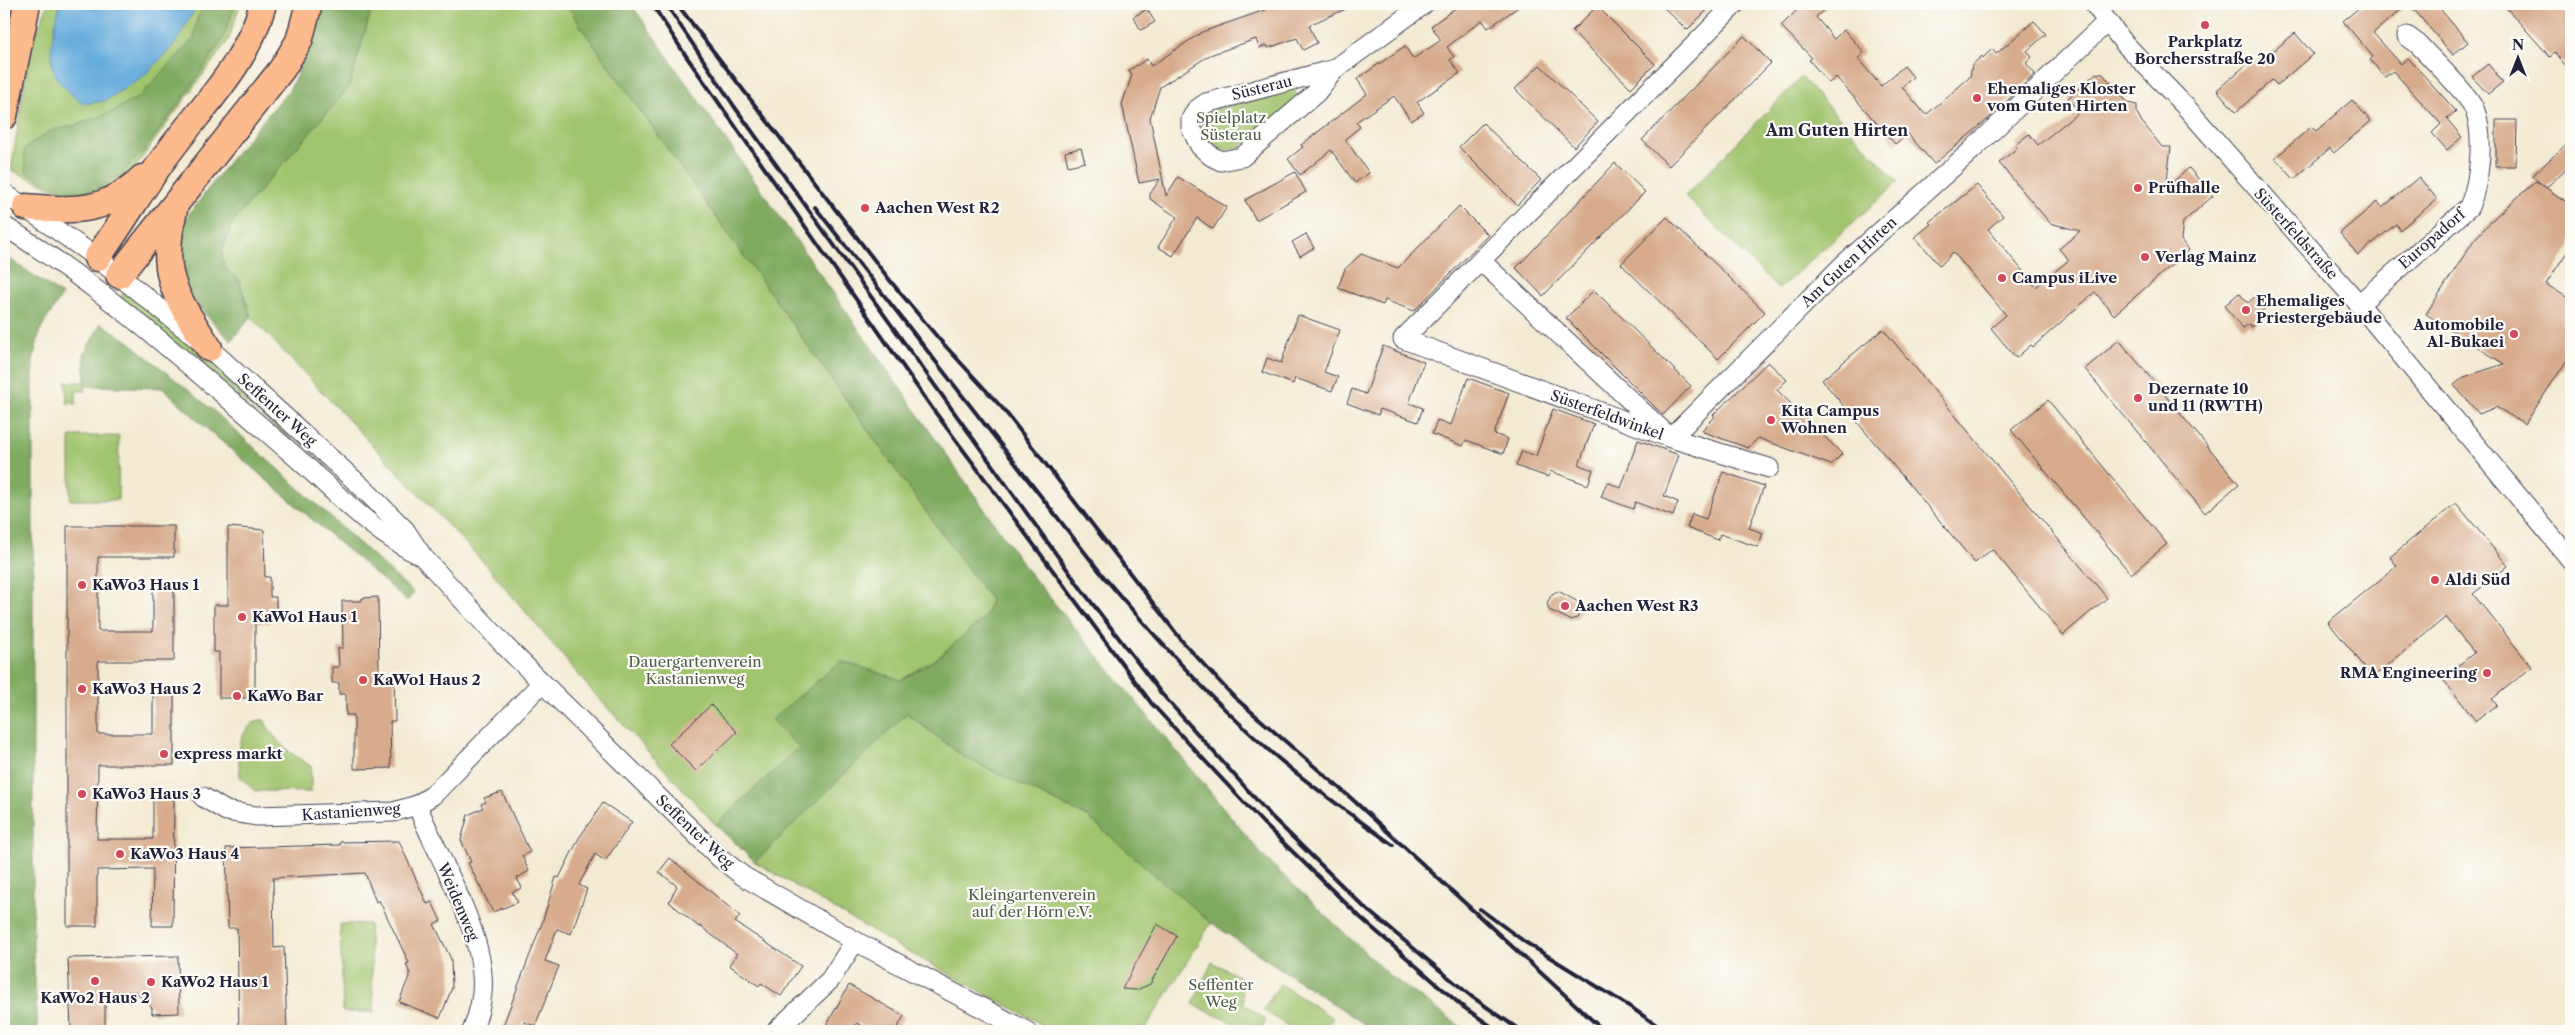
<svg xmlns="http://www.w3.org/2000/svg" width="2575" height="1035" viewBox="0 0 2575 1035" font-family="'Libre Caslon Text',serif">
	<style>
		.green { fill: #a1c46e; stroke: #627354 }
		.forest { fill: #80aa61; stroke: #51664e }
		.water { fill: #65abdc; stroke: #44668c }
		.building { fill: #d7ab8c }
		.lines { fill: none; stroke-linecap: round; stroke-linejoin: round }
		.minor-casing { stroke: #414052; stroke-width: 21 }
		.highway-casing { stroke: #414052; stroke-width: 29 }
		.minor { stroke: #fff; stroke-width: 19 }
		.highway { stroke: #fcba8d; stroke-width: 26 }
		.rail { stroke: #22223b; stroke-width: 4 }
		.poi-dot { fill: #d1495b; stroke: #fdfcf7; stroke-width: 2 }
		.labels { text-anchor: middle; stroke-width: 4.5; stroke-linejoin: round; paint-order: stroke }
		.poi-label { font-size: 15px; font-weight: bold; fill: #22223b; stroke: #fdfcf7; text-anchor: start }
		.street-label { font-size: 15px; fill: #22223b; stroke: #fdfcf7 }
		.park-label { font-size: 15px; fill: #4e5b4d; stroke: #fdfcf7 }
		.neighbourhood-label { font-size: 16px; font-weight: bold; fill: #22223b; stroke: #fdfcf7 }
	</style>
	<rect width="100%" height="100%" fill="#fdfcf7"/>
	<filter id="ink" filterUnits="userSpaceOnUse"><feTurbulence type="fractalNoise" baseFrequency=".02" numOctaves="2"/><feDisplacementMap in="SourceGraphic" scale="10" xChannelSelector="R" yChannelSelector="G"/><feConvolveMatrix kernelMatrix="1 2 1 2 8 2 1 2 1" color-interpolation-filters="sRGB"/></filter>
	<filter id="wash" filterUnits="userSpaceOnUse"><feTurbulence type="fractalNoise" baseFrequency=".0096" numOctaves="4" result="noise"/><feDisplacementMap in="SourceGraphic" scale="20" xChannelSelector="R" yChannelSelector="G"/><feGaussianBlur stdDeviation="1.12" result="paint"/><feColorMatrix in="noise" values="0 0 0 0 0 0 0 0 0 0 0 0 0 0 0 0 0 1.4 0 .05"/><feComposite in="paint" operator="in"/></filter>
	<g filter="url(#wash)">
		<rect width="100%" height="100%" fill="#f3ead3"/>
		<g class="green">
			<path d="M48,4H240L229,39L136,166L96,194L63,193L11,170L30,49Z"/>
			<path d="M373,4H567L581,27L914,495L991,600L986,617L936,659L901,680L841,661L772,720L799,747L716,825L592,691L487,566L251,317L239,279L228,273L222,263V252L233,222L349,87Z"/>
			<path d="M1801,77L1898,182L1779,289L1685,196Z"/>
			<path d="M1294,86L1297,100L1239,148C1221,153 1211,146 1201,129V120L1211,110Z"/>
			<path d="M125,291L194,346L285,432L294,443L120,298Z"/>
			<path d="M66,382H85V391H76V404L67,403Z"/>
			<path d="M70,436H119L118,500H70Z"/>
			<path d="M906,713L964,757L1088,817L1211,923L1144,1031H1054L894,944L755,862Z"/>
			<path d="M260,720H264C275,742 290,754 311,766V792L255,791L240,777C238,755 236,729 260,720Z"/>
			<path d="M340,924H369L374,1012H343Z"/>
			<path d="M1212,962L1240,977L1244,1004L1266,1020L1261,1031H1248L1193,1004Z"/>
			<path d="M1280,984L1333,1018L1324,1031H1296L1263,1010Z"/>
		</g>
		<g class="forest">
			<path d="M205,4H231L234,9L223,39L184,97L142,153L120,175L94,191L60,190L26,172L24,149L49,131L76,125L109,113L139,97L194,38L197,19Z"/>
			<path d="M320,4H373L349,87L233,222C223,244 213,264 238,279L251,317L231,341L195,303L181,285L180,226L234,155L289,90L306,56Z"/>
			<path d="M567,4H631L1027,570L1264,857L1389,975L1467,1031H1375L1211,923L1088,817L964,757L907,713L755,862L716,825L799,747L771,720L841,661L901,680L936,659L985,617L991,600L914,495L581,27Z"/>
			<path d="M7,257L62,295L40,330L33,360V948L38,1031H4V259Z"/>
			<path d="M101,323L128,341L215,412L414,593L407,601L207,429L163,388L85,386L84,354Z"/>
		</g>
		<path class="water" d="M60,4H198L174,45L146,74L105,101L82,104C74,96 62,87 57,78C45,57 55,26 60,4Z"/>
		<g id="blocks">
			<g class="building">
				<path d="M1282,4H1357L1309,25L1317,43L1303,50L1297,38L1268,48L1267,45L1259,48L1256,39L1210,55L1160,87L1150,118L1166,196L1178,177L1227,207L1213,229L1197,218L1173,256L1158,247L1177,217L1150,199V194L1160,179L1139,183L1122,104L1132,75L1129,70L1147,59L1151,66L1202,32Z"/>
				<path d="M1461,4H1523L1488,28L1482,20L1447,47L1454,57L1450,60L1460,73L1417,102L1424,113L1411,121L1394,96L1356,122L1360,127L1345,139L1369,173L1355,183L1331,150L1300,175L1288,159L1303,147L1301,145L1367,94L1357,79L1405,46L1413,59L1441,40L1431,26Z"/>
				<path d="M1660,4H1713L1687,30Z"/>
				<path d="M1803,4H1830L1816,17L1834,39L1844,30L1864,52L1858,59L1881,86L1904,66L1913,77L1902,87L1926,115L1970,77L1972,65L1982,56L1983,58L1992,49L1996,54L2034,21L2046,34L2027,51L2032,57L2026,63L2035,74L1987,120L1934,164L1908,134L1895,144L1836,77L1829,83L1809,60L1812,58L1781,26Z"/>
				<path d="M2364,4H2408L2373,33L2401,64L2408,58L2456,111L2447,119L2462,137L2447,150L2432,133L2441,124L2393,71L2385,77L2370,60L2373,57L2343,21Z"/>
				<path d="M2409,4H2436L2468,42L2453,55Z"/>
				<path d="M2503,4H2571V72L2555,53L2550,57Z"/>
				<path d="M1597,6L1655,64L1631,88L1572,31Z"/>
				<path d="M1147,9L1155,22L1141,30L1133,17Z"/>
				<path d="M2295,33L2313,54L2277,85L2272,80L2236,112L2217,90L2253,59L2258,64Z"/>
				<path d="M1744,36L1771,63L1669,166L1642,140Z"/>
				<path d="M2488,64L2503,82L2488,94L2472,77Z"/>
				<path d="M1540,65L1598,122L1574,147L1515,89Z"/>
				<path d="M2096,73L2103,74L2128,103L2137,105V113L2142,122L2162,147H2171L2166,188L2189,168L2213,196L2183,222L2181,240L2189,250L2114,315L2095,292L2033,347L2031,345L2016,358L1991,328L2006,315L1953,252L1940,266L1915,237L1931,224L1929,222L1977,185L2003,216L1988,229L2036,287L2069,260L2059,249L2080,231L2050,223L1999,163L2017,148L2015,145L2029,134L2038,145L2079,112L2068,98Z"/>
				<path d="M2352,100L2371,121L2334,153L2330,148L2294,179L2275,158L2311,127L2316,131Z"/>
				<path d="M2496,120H2517L2516,166H2496Z"/>
				<path d="M1483,123L1541,180L1517,205L1459,147Z"/>
				<path d="M2571,140V164L2546,188L2532,176Z"/>
				<path d="M1081,148L1085,162L1068,166L1065,152Z"/>
				<path d="M1615,163L1645,192L1543,296L1516,268Z"/>
				<path d="M1295,172L1306,192L1256,220L1245,200Z"/>
				<path d="M2419,177L2437,199L2400,230L2396,224L2358,255L2340,233L2377,202L2382,208Z"/>
				<path d="M2536,181L2571,205V246L2546,284L2571,300V354L2525,424L2496,407L2479,414L2454,385L2464,377L2504,364L2426,314L2474,240L2495,217Z"/>
				<path d="M1459,206L1488,235L1414,311L1385,300L1383,305L1338,288L1345,269L1361,254L1398,268Z"/>
				<path d="M1667,217L1765,312L1718,359L1621,264Z"/>
				<path d="M1306,234L1314,248L1300,256L1292,242Z"/>
				<path d="M1594,290L1691,386L1663,415L1566,318Z"/>
				<path d="M2239,293L2248,303L2257,295L2267,307L2261,312L2264,315L2251,327L2249,324L2243,328L2224,306Z"/>
				<path d="M1298,315L1340,330L1324,372L1338,377L1332,391L1295,378L1293,384L1262,372L1267,358L1281,363Z"/>
				<path d="M1883,329L2107,598L2063,635L1992,549L1975,563L1822,380Z"/>
				<path d="M2119,340L2239,484L2205,513L2085,369Z"/>
				<path d="M1383,346L1424,362L1409,403L1423,408L1418,422L1380,409L1378,415L1347,403L1352,389L1366,394Z"/>
				<path d="M1768,362L1787,380L1777,390L1842,454L1831,465L1758,438L1748,448L1701,431L1715,417L1713,415Z"/>
				<path d="M1468,378L1509,393L1494,434L1508,439L1503,454L1466,440L1463,446L1432,434L1437,420L1451,425Z"/>
				<path d="M2048,400L2167,544L2131,574L2011,430Z"/>
				<path d="M1553,409L1594,424L1579,465L1593,470L1588,485L1550,471L1548,477L1516,466L1522,451L1536,456Z"/>
				<path d="M1638,440L1679,455L1664,496L1678,502L1673,516L1635,502L1633,509L1601,497L1607,482L1621,488Z"/>
				<path d="M1723,472L1764,486L1749,528L1763,533L1758,547L1720,534L1718,540L1687,528L1692,514L1706,519Z"/>
				<path d="M2456,503L2508,566L2473,594L2532,667L2492,699L2497,705L2476,721L2442,678L2474,653L2446,617L2373,677L2328,622L2397,566L2390,557Z"/>
				<path d="M67,526H174V557H98V631H153V589H174V661H98V734H153V693H174V765H98L97,839H153V796L174,797L173,926H152L153,869L97,870V926H67Z"/>
				<path d="M228,527L264,530L265,577H270V597H276V612H270V623H255V698H219V652H214V605H228Z"/>
				<path d="M1558,591L1580,603L1582,609L1577,618L1570,620L1549,610L1547,603L1552,594Z"/>
				<path d="M378,597L379,675H394L395,721H390L391,768L354,769V715H346V694H339V683H332V667H339L338,648H343L342,601H362V598Z"/>
				<path d="M711,705L737,732L696,771L669,744Z"/>
				<path d="M502,792L530,852L522,856L529,871L517,878L522,888L512,892L518,902L493,912L468,863L471,862L461,840L468,815L483,808L481,804L486,802L484,798Z"/>
				<path d="M603,803L632,822L605,861L595,854L579,885L587,889L571,934L557,929L545,961L559,966L535,1026L524,1022L520,1031H501L542,923L556,877L559,878L579,838Z"/>
				<path d="M399,841L427,904L432,902L441,921L434,924L451,959L452,988L440,1018L399,1002L410,974L406,964L409,963L379,900L376,902L365,873L273,878L274,948L284,947L287,1031H239L237,928H228L226,848L340,845V842Z"/>
				<path d="M670,858L740,916L735,922L801,966L781,996L761,983L759,986L729,965L737,954L700,926L699,927L669,902L677,886L659,872Z"/>
				<path d="M1157,924L1177,936L1150,984L1137,990L1122,989Z"/>
				<path d="M178,956L179,1013L152,1014V1008L136,992H105V1031L71,1030L68,958Z"/>
				<path d="M849,985L904,1016L896,1031H872L857,1023L852,1031H835L826,1026Z"/>
			</g>
		</g>
	</g>
	<g filter="url(#ink)">
		<use href="#blocks" fill-opacity="0" stroke="#414052" stroke-width="1"/>
		<g class="lines">
			<defs>
				<g id="minor">
					<path d="M1735,4L1403,339L1671,438L1769,468"/>
					<path d="M2094,4L2124,43L2185,106L2359,304L2571,560"/>
					<path d="M1335,69L1206,103L1196,110L1191,119V128L1200,146L1211,156L1221,161L1242,157L1317,92L1335,69L1424,4"/>
					<path d="M4,193L97,258L209,348L364,489L405,530L423,557L506,647L720,858L743,876L855,941L1026,1031"/>
					<path d="M4,226C106,289 197,372 289,451C330,486 372,534 422,556"/>
					<path d="M1482,262L1664,432"/>
					<path d="M2359,304L2469,207C2480,181 2485,135 2474,108C2467,93 2431,58 2418,44L2407,36"/>
					<path d="M1671,438L1844,264L1971,151L2107,22"/>
					<path d="M203,797L226,811L256,816L393,812L417,805L433,795L542,683"/>
					<path d="M417,805C437,855 479,924 482,975C484,994 479,1014 472,1031"/>
					<path d="M776,1031L830,980L855,941"/>
				</g>
				<g id="highway">
					<path d="M4,116L27,4"/>
					<path d="M26,207C75,211 104,214 142,178"/>
					<path d="M174,210C158,275 175,295 209,348"/>
					<path d="M97,258C121,225 141,190 165,157C201,107 247,65 263,4"/>
					<path d="M119,275L282,69L299,41L309,4"/>
				</g>
			</defs>
			<use href="#minor" class="minor-casing"/>
			<use href="#highway" class="highway-casing"/>
			<use href="#minor" class="minor"/>
			<use href="#highway" class="highway"/>
			<g class="rail">
				<path d="M652,4L684,53L932,408L1152,704L1263,823L1361,918L1462,1006L1498,1031"/>
				<path d="M666,4L734,106L1082,590L1161,693L1270,815L1365,908L1471,996L1521,1031"/>
				<path d="M677,4L892,283L939,339L1004,410L1183,642L1233,696L1352,799L1604,1031"/>
				<path d="M815,207L1104,577C1156,638 1211,700 1272,753C1310,786 1352,815 1393,845"/>
				<path d="M1480,909L1525,942L1632,1008L1665,1031"/>
			</g>
		</g>
	</g>
	<g class="poi-dot">
		<circle cx="2205" cy="25" r="5"/>
		<circle cx="1977" cy="98" r="5"/>
		<circle cx="2138" cy="188" r="5"/>
		<circle cx="865" cy="208" r="5"/>
		<circle cx="2145" cy="257" r="5"/>
		<circle cx="2002" cy="278" r="5"/>
		<circle cx="2246" cy="310" r="5"/>
		<circle cx="2514" cy="334" r="5"/>
		<circle cx="2138" cy="398" r="5"/>
		<circle cx="1771" cy="420" r="5"/>
		<circle cx="2435" cy="580" r="5"/>
		<circle cx="82" cy="585" r="5"/>
		<circle cx="1565" cy="606" r="5"/>
		<circle cx="242" cy="617" r="5"/>
		<circle cx="2487" cy="673" r="5"/>
		<circle cx="363" cy="680" r="5"/>
		<circle cx="82" cy="689" r="5"/>
		<circle cx="237" cy="696" r="5"/>
		<circle cx="164" cy="754" r="5"/>
		<circle cx="82" cy="794" r="5"/>
		<circle cx="120" cy="854" r="5"/>
		<circle cx="95" cy="981" r="5"/>
		<circle cx="151" cy="982" r="5"/>
	</g>
	<g class="labels">
		<g class="poi-label">
			<text x="2205" y="47" text-anchor="middle">Parkplatz<tspan x="2205" dy="17">Borchersstraße 20</tspan></text>
			<text x="1987" y="94">Ehemaliges Kloster<tspan x="1987" dy="17">vom Guten Hirten</tspan></text>
			<text x="2148" y="193">Prüfhalle</text>
			<text x="875" y="213">Aachen West R2</text>
			<text x="2155" y="262">Verlag Mainz</text>
			<text x="2012" y="283">Campus iLive</text>
			<text x="2256" y="306">Ehemaliges<tspan x="2256" dy="17">Priestergebäude</tspan></text>
			<text x="2504" y="330" text-anchor="end">Automobile<tspan x="2504" dy="17">Al-Bukaei</tspan></text>
			<text x="2148" y="394">Dezernate 10<tspan x="2148" dy="17">und 11 (RWTH)</tspan></text>
			<text x="1781" y="416">Kita Campus<tspan x="1781" dy="17">Wohnen</tspan></text>
			<text x="2445" y="585">Aldi Süd</text>
			<text x="92" y="590">KaWo3 Haus 1</text>
			<text x="1575" y="611">Aachen West R3</text>
			<text x="252" y="622">KaWo1 Haus 1</text>
			<text x="2477" y="678" text-anchor="end">RMA Engineering</text>
			<text x="373" y="685">KaWo1 Haus 2</text>
			<text x="92" y="694">KaWo3 Haus 2</text>
			<text x="247" y="701">KaWo Bar</text>
			<text x="174" y="759">express markt</text>
			<text x="92" y="799">KaWo3 Haus 3</text>
			<text x="130" y="859">KaWo3 Haus 4</text>
			<text x="161" y="987">KaWo2 Haus 1</text>
			<text x="95" y="1003" text-anchor="middle">KaWo2 Haus 2</text>
		</g>
		<g class="street-label">
			<text transform="translate(1262 88) rotate(-14)" y="5">Süsterau</text>
			<text transform="translate(2296 234) rotate(48)" y="5">Süsterfeldstraße</text>
			<text transform="translate(2432 239) rotate(-41)" y="5">Europadorf</text>
			<text transform="translate(1849 262) rotate(-43)" y="5">Am Guten Hirten</text>
			<text transform="translate(277 410) rotate(42)" y="5">Seffenter Weg</text>
			<text transform="translate(1607 415) rotate(20)" y="5">Süsterfeldwinkel</text>
			<text transform="translate(351 812) rotate(-4)" y="5">Kastanienweg</text>
			<text transform="translate(695 832) rotate(43)" y="5">Seffenter Weg</text>
			<text transform="translate(458 902) rotate(67)" y="5">Weidenweg</text>
		</g>
		<g class="park-label">
			<text x="1231" y="123">Spielplatz<tspan x="1231" dy="17">Süsterau</tspan></text>
			<text x="695" y="667">Dauergartenverein<tspan x="695" dy="17">Kastanienweg</tspan></text>
			<text x="1032" y="900">Kleingartenverein<tspan x="1032" dy="17">auf der Hörn e.V.</tspan></text>
			<text x="1221" y="990">Seffenter<tspan x="1221" dy="17">Weg</tspan></text>
		</g>
		<g class="neighbourhood-label">
			<text x="1837" y="136">Am Guten Hirten</text>
		</g>
	</g>
	<rect width="2575" height="1035" fill="none" stroke="#fdfcf7" stroke-width="20"/>
	<g transform="translate(2518 58)" stroke="#fdfcf7" stroke-width="4" paint-order="stroke">
	<path d="M0-4L9 19L0 12L-9 19Z" fill="#22223b"/>
	<text y="-8" font-size="14" font-weight="bold" text-anchor="middle" fill="#22223b">N</text>
	</g>
</svg>
